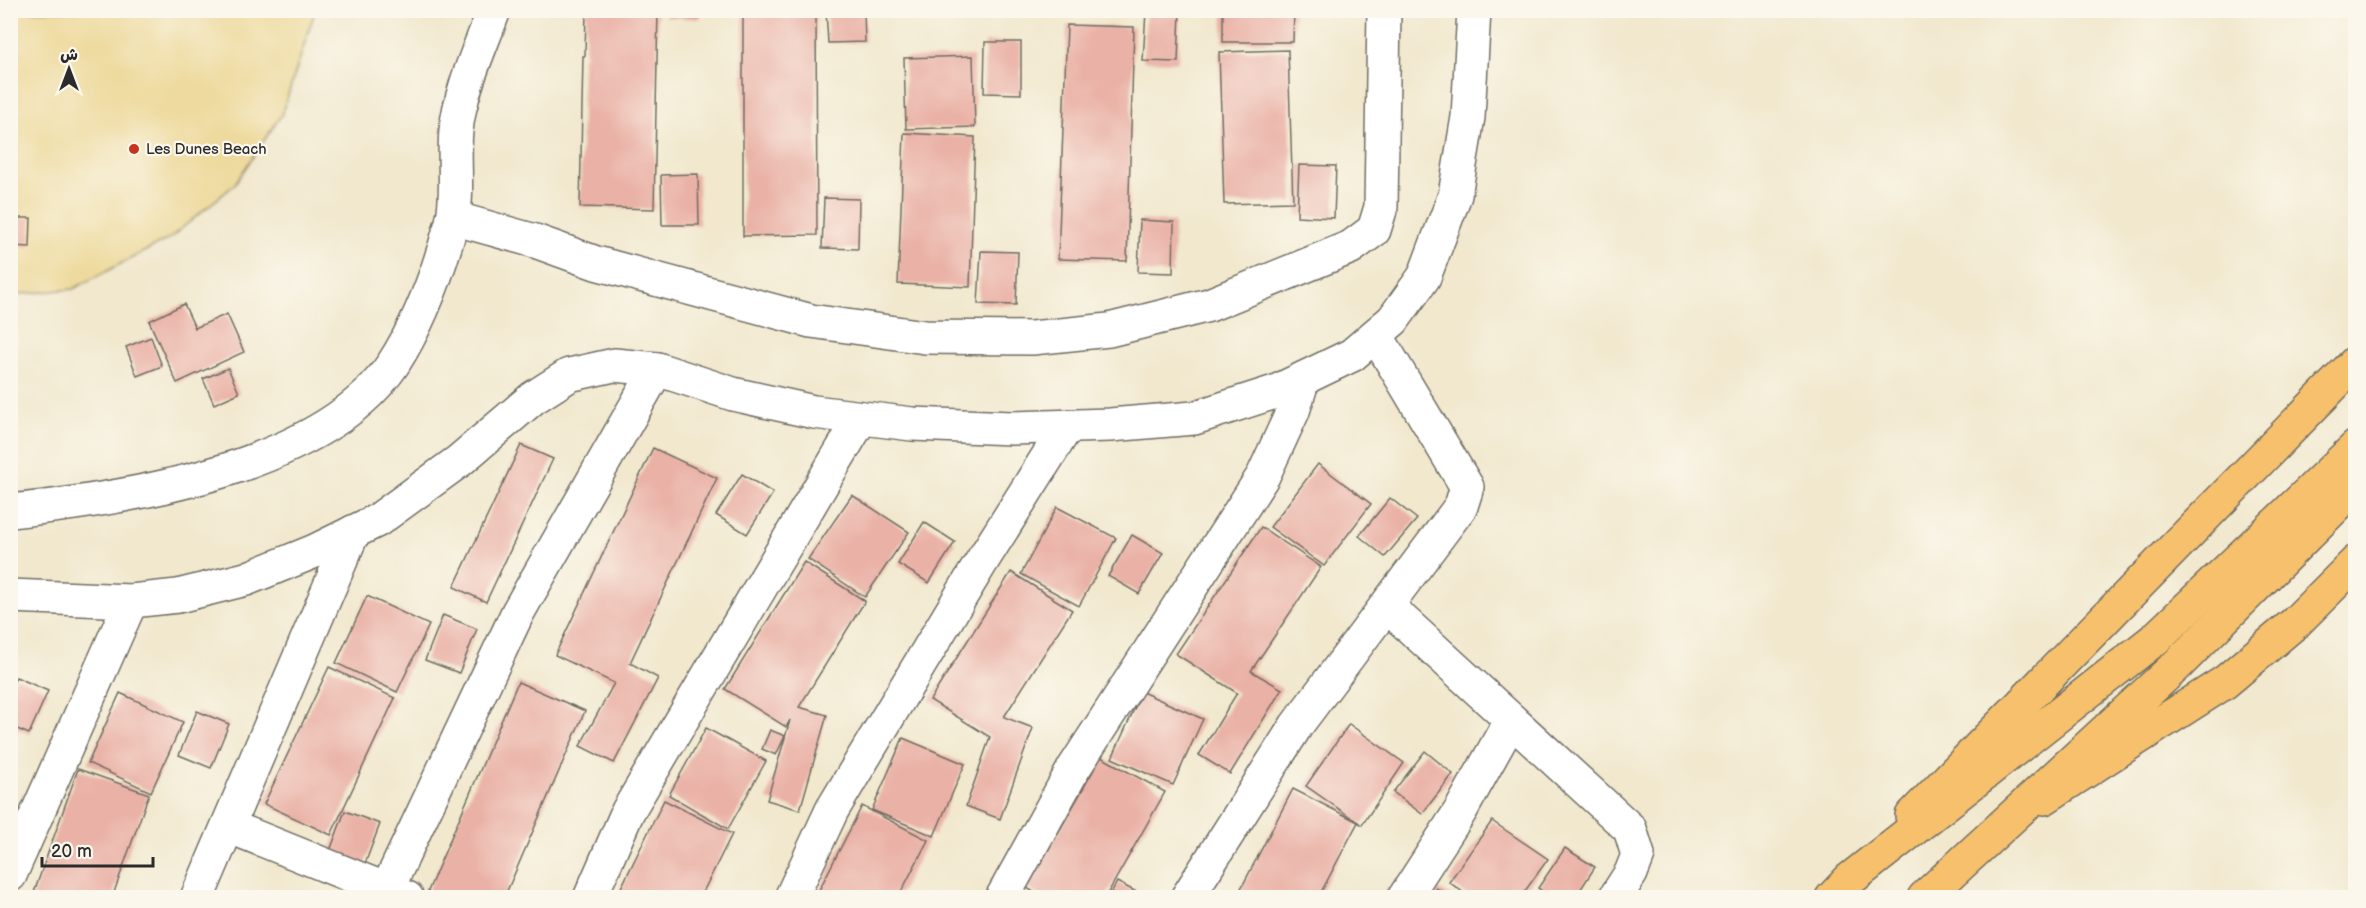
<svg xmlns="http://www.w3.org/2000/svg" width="2366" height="908" viewBox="0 0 2366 908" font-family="'Balsamiq Sans','Playpen Sans Arabic',sans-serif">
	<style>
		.sand { fill: #eeda9e; stroke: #8c8264; stroke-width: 1.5 }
		.building { fill: #eab1a6 }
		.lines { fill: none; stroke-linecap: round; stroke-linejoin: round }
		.street-casing { stroke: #706d64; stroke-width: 36 }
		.primary-casing { stroke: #706d64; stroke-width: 36 }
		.highway-casing { stroke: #706d64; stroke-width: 36 }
		.street { stroke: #fff; stroke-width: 33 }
		.primary { stroke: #f7c06c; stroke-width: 33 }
		.highway { stroke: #f7c06c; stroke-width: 33 }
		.poi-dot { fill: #c8321e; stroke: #fbf7ec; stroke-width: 2 }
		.labels { text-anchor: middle; stroke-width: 4.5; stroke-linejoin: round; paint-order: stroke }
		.poi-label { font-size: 15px; fill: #2b2b2b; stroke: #fbf7ec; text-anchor: start }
	</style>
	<rect width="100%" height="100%" fill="#fbf7ec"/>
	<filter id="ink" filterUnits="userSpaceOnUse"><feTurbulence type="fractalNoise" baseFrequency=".0167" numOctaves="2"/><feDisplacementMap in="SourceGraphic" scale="12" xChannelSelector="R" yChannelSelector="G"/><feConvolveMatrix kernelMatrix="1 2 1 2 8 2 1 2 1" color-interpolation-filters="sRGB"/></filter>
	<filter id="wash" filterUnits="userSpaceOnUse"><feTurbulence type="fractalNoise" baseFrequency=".008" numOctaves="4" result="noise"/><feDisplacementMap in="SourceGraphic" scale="24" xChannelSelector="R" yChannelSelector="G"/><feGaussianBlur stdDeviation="1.35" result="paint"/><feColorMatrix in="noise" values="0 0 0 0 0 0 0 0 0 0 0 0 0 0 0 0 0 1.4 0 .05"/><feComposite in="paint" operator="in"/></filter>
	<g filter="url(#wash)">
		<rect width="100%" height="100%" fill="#f1e8ce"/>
		<path class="sand" d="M10,11H315L282,114L234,185L170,238L73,289L11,295Z"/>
		<g id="blocks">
			<g class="building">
				<path d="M586,10H658L654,209L580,207L583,56H585Z"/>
				<path d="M666,10H700V19L666,17Z"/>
				<path d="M743,10H816L817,235L743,236Z"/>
				<path d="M826,10H864L865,42L828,43Z"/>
				<path d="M1223,10H1294L1293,42H1223Z"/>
				<path d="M1146,11L1180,12L1178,62L1143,61Z"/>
				<path d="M1067,25L1134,27L1127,261L1058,259Z"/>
				<path d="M985,42H1021V94L984,93Z"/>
				<path d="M1288,50L1293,202L1224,204L1219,52Z"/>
				<path d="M973,56L975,127L906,129L904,58Z"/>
				<path d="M904,133L975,137L970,287L898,284Z"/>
				<path d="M1299,165L1336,166L1334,218L1297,216Z"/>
				<path d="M698,174L699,225H662L661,175Z"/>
				<path d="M824,198L859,199L858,249L822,248Z"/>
				<path d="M10,218H31L30,247L10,246Z"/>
				<path d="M1140,220L1174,222L1173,273L1138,272Z"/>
				<path d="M981,251L1018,252L1016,305L978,304Z"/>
				<path d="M184,304L195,328L227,314L244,352L177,383L149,321Z"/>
				<path d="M151,337L162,366L137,376L126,347Z"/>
				<path d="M228,368L239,393L214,404L203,379Z"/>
				<path d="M521,445L553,459L486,602L454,587Z"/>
				<path d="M653,448L717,478L630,663L658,678L614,763L580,746L614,683L555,655Z"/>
				<path d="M1318,464L1371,504L1324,566L1270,527Z"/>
				<path d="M742,474L773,493L747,534L716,515Z"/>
				<path d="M852,495L909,532L865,597L808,559Z"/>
				<path d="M1390,498L1417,519L1385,557L1359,536Z"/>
				<path d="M1057,507L1116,538L1079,606L1021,574Z"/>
				<path d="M924,522L955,542L929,583L898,564Z"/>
				<path d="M1261,527L1321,567L1251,671L1282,689L1230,774L1199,755L1237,693L1176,654Z"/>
				<path d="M1132,535L1163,553L1139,594L1108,576Z"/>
				<path d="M804,562L865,601L799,707L827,715L800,810L767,800L790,720L786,727L725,689Z"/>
				<path d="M1011,572L1072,610L1004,717L1033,728L1000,819L966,806L990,737L930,700Z"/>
				<path d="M367,596L429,625L397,692L336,663Z"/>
				<path d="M443,615L477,629L459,673L425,660Z"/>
				<path d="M329,667L395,698L331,835L264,804Z"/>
				<path d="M16,677L48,691L29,734L10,726V690Z"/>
				<path d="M518,682L585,711L504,898H425Z"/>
				<path d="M1142,692L1203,719L1173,785L1112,758Z"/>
				<path d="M120,693L183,722L151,792L88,763Z"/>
				<path d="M197,711L229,724L211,768L179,755Z"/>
				<path d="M1349,724L1404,763L1362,825L1306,786Z"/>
				<path d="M706,728L766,761L728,829L669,795Z"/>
				<path d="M770,730L785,736L776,755L762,749Z"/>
				<path d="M903,738L965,764L934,836L872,810Z"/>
				<path d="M1425,751L1453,774L1422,814L1393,792Z"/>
				<path d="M1101,757L1165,792L1105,898H1043L1027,888Z"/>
				<path d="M78,769L149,794L112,898H32Z"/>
				<path d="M1293,789L1358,822L1318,898H1236Z"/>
				<path d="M664,800L732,834L700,898H616Z"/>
				<path d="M862,806L928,840L898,898H815Z"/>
				<path d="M345,811L380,824L363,869L328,856Z"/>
				<path d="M1492,821L1548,859L1520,898H1471L1449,882Z"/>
				<path d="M1565,848L1595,867L1575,898H1552L1538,888Z"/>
				<path d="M1117,882L1148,898H1108Z"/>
				<path d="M1436,888L1454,898H1430Z"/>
			</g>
		</g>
	</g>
	<g filter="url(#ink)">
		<use href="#blocks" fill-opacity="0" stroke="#706d64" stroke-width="1.5"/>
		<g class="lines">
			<defs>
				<g id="street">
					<path d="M453,218L535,241L596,263L811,321L925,337L1032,338L1109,330L1209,305L1351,247L1374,230L1381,207L1384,10"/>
					<path d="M10,511C127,499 323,468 393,364C421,321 439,270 452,222C459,198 453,157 456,131C460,90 480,49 494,10"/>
					<path d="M10,596L131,601L178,596L246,579L315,551L378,520L459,461L533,398L569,375L614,365L657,369L733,394L814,412L912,424L1012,428L1110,425L1194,418L1275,392L1352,355L1393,320L1424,277L1455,195L1468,117L1474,10"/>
					<path d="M1387,606L1630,829L1638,855L1631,873L1615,898"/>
					<path d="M228,826L407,898"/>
					<path d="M10,875L131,601"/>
					<path d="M197,898L353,532"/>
					<path d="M383,898L518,612L657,369"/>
					<path d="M590,898L628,811L861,418"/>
					<path d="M791,898L832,810L982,561L1067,426"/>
					<path d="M1002,898L1074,768L1263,476L1293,411L1303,379"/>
					<path d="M1187,898L1296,726L1461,506L1467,487L1376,335"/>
					<path d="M1404,898L1461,810L1511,720"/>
				</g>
				<g id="primary">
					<path d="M2044,798L2225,682L2296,622L2356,562"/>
					<path d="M1912,816L2356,362"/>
				</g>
				<g id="highway">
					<path d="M1832,898L1849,880L2155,639L2356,447"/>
					<path d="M1924,898L2177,665L2356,486"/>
				</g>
			</defs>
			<use href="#street" class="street-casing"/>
			<use href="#primary" class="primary-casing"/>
			<use href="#highway" class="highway-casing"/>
			<use href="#street" class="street"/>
			<use href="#primary" class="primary"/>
			<use href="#highway" class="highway"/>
		</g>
	</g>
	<circle class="poi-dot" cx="134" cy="149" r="6"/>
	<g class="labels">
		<g class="poi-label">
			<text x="146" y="154">Les Dunes Beach</text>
		</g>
	</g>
	<rect width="2366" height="908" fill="none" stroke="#fbf7ec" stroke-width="36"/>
	<g transform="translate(69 69)" stroke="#fbf7ec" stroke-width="4.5" paint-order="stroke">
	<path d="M0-4.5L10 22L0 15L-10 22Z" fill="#2b2b2b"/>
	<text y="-9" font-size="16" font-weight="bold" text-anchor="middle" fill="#2b2b2b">ش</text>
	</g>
	<path d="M42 857v9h111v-9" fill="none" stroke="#2b2b2b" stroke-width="3"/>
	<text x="51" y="857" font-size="18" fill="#2b2b2b" stroke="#fbf7ec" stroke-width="4.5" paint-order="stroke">20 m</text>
</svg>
